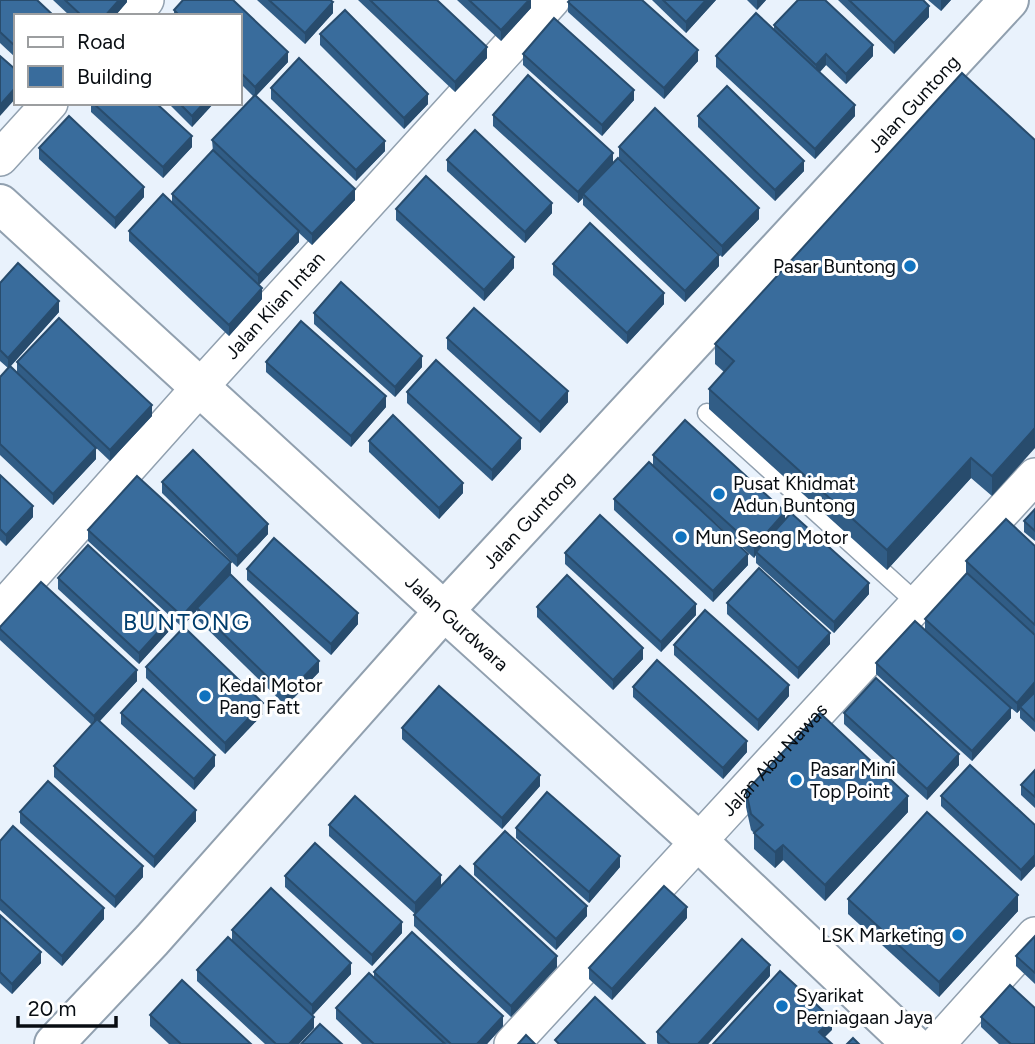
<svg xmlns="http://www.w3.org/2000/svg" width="1035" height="1044" viewBox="0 0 1035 1044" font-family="Figtree,sans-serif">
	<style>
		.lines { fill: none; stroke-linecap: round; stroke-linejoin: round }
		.lane-casing { stroke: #91a0af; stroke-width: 21 }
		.street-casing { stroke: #91a0af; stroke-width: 38 }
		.secondary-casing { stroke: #91a0af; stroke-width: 42 }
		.lane { stroke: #fff; stroke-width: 18 }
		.street { stroke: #fff; stroke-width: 35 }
		.secondary { stroke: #fff; stroke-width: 38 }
		.wall { fill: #315d86 }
		.shaded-wall { fill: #284c6d }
		.building { fill: #396c9c; stroke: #284c6d; stroke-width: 2 }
		.poi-dot { fill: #1073bf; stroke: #fff; stroke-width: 2.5 }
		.labels { text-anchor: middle; stroke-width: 6; stroke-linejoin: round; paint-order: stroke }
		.street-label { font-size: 19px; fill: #080d12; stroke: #fff }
		.poi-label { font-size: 19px; fill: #080d12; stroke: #fff; text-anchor: start }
		.quarter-label { font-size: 23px; letter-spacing: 2px; fill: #003e6d; stroke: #fff }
	</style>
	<rect width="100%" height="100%" fill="#e9f2fc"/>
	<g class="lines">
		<defs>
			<path id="lane" d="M707,413L918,604"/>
			<g id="street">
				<path d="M132,16L146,0"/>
				<path d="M0,158L50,103"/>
				<path id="s1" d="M0,611L200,387L552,0"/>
				<path id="s2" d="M512,1044L1035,476"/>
				<path d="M937,1044L1035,935"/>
			</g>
			<g id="secondary">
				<path id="s3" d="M0,204L444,611L699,842L912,1044"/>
				<path id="s4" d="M54,1044L152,940L444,611L1009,0"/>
			</g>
		</defs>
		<use href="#lane" class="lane-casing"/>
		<use href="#street" class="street-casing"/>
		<use href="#secondary" class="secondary-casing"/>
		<use href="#lane" class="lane"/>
		<use href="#street" class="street"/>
		<use href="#secondary" class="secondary"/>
	</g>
	<g class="wall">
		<path d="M0,0L16,16V58L0,43Z"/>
		<path d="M53,0H127V2L115,16H70Z"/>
		<path d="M183,0H233L288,52V62L256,96L355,189V200L312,245L299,233V242L259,285L262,288V299L229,336L129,241V231L163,194L172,203V194L213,151L212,140L254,97L240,83V16H174V10Z"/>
		<path d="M257,0H330L333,13L305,44Z"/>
		<path d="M358,0H437L487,58L455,92Z"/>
		<path d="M457,0H531V8L501,41Z"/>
		<path d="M652,0H716L686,33Z"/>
		<path d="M747,0H766L757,10Z"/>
		<path d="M838,0H923L929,17L894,54Z"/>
		<path d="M928,0H951L941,11Z"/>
		<path d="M568,2L698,61L664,99L568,12Z"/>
		<path d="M774,25L873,56L846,84L826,65L820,72L855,116L815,159L716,67V56L774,30Z"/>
		<path d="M320,34L428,104L404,129L320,45Z"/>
		<path d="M523,54L634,100L602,136L523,65Z"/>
		<path d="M271,88L385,151L356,181L271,99Z"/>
		<path d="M91,103H93L192,147L163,178L91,112Z"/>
		<path d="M168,103H214L192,127Z"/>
		<path d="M493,115L613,162L719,266L685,302L583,205V198L578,203L493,126Z"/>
		<path d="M698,116L804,171L775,201L698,127Z"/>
		<path d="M1035,140L992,496L971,478L887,570L709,409V389L724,372L715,364V344Z"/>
		<path d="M619,147L759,219L722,257L619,158Z"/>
		<path d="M39,148L144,197L115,229L39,159Z"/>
		<path d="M447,160L552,213L525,243L447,171Z"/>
		<path d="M396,209L514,268L484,301L396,220Z"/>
		<path d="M553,264L664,304L627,344L553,275Z"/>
		<path d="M0,283L59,312L10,367L96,459L53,505L0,455V377L8,368L0,361Z"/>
		<path d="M314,313L422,367L395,397L314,324Z"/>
		<path d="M447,338L568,402L540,433L447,349Z"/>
		<path d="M17,362L152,416L110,461L17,373Z"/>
		<path d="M266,362L386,407L351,447L266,372Z"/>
		<path d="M407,392L521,449L492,481L407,403Z"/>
		<path d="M369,441L463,493L439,519L369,452Z"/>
		<path d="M653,455L785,520L869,594L834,633L756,563V555L754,558L654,467L748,565L713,602L614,510V499L653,466Z"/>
		<path d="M0,475L33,517L6,546L0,540Z"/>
		<path d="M162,482L268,534L237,567L162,493Z"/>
		<path d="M1035,509V541L1024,532V521Z"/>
		<path d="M88,530L231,573L224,580L319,672L286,706L197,619V610L182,627L88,541Z"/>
		<path d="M1035,546V732L1020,718V710L1017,713L1011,708V718L972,761L876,674V663L925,630V619L1000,604L966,572V561Z"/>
		<path d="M565,553L696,615L661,652L565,564Z"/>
		<path d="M247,569L358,624L331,655L247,580Z"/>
		<path d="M58,578L169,631L139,664L58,589Z"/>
		<path d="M727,603L830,644L798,679L727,614Z"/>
		<path d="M537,607L643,659L613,690L537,617Z"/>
		<path d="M0,627L137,681L100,721L196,821L154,868L54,777V766L92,725L0,640Z"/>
		<path d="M674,645L789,696L758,731L674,655Z"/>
		<path d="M146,667L263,714L225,754L146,678Z"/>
		<path d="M633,687L747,752L723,779L633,697Z"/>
		<path d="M121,713L215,766L194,790L121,724Z"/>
		<path d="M844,713L959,765L927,800L844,724Z"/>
		<path d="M402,728L540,786L502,829L402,739Z"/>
		<path d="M1035,770V808L1021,795V785Z"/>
		<path d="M746,791L908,812L825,901L783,860L775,868L754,849V833L751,830L746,807Z"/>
		<path d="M941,796L1035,825V866L1021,881L941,806Z"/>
		<path d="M20,812L143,877L115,908L20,823Z"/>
		<path d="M329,825L441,886L557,967L511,1017L414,926V915L415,914L329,836Z"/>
		<path d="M516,828L620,867L589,903L516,838Z"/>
		<path d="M0,841L104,919L62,966L0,910Z"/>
		<path d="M474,864L587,916L556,950L474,875Z"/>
		<path d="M285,876L402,933L372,966L285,887Z"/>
		<path d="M848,899L1018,911L939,997L848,914Z"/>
		<path d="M0,915L41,963L12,994L0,983Z"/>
		<path d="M687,918L612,1000L589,979V968Z"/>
		<path d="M232,930L351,974L312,1016L314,1028L299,1044H265L197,981V970L232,941Z"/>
		<path d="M1035,936V984L1016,966V956Z"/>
		<path d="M374,972L503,1026L487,1044H362L336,1019V1008L374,977Z"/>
		<path d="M770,976L708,1044H658L657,1043V1032Z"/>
		<path d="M150,1015L251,1044H169L150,1026Z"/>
		<path d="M981,1017L1035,1044H999L981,1027Z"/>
	</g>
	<g class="shaded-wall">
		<path d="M119,0H127V2L115,16H105Z"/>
		<path d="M529,0H531V8L501,41V30Z"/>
		<path d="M706,0H716L686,33V22Z"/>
		<path d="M757,0H766L757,10Z"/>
		<path d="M941,0H951L941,11Z"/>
		<path d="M333,2V13L305,44V33Z"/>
		<path d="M929,6V17L894,54V43Z"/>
		<path d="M873,45V56L846,84V74Z"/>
		<path d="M487,47V58L455,92V82Z"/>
		<path d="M698,50V61L664,99V88Z"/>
		<path d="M288,52V62L255,97V87Z"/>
		<path d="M826,54V65L816,76V65Z"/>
		<path d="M16,87V98L0,116V105Z"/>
		<path d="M634,90V100L602,136V125Z"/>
		<path d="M428,94V104L404,129V118Z"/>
		<path d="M204,103H214L192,127V116Z"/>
		<path d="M855,105V116L815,159V149Z"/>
		<path d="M192,136V147L163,178V167Z"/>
		<path d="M385,141V151L356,181V170Z"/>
		<path d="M613,153V164L583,194V198L578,203V192Z"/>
		<path d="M804,161V171L775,201V190Z"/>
		<path d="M144,187V197L115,229V218Z"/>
		<path d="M355,189V200L312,245V234Z"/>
		<path d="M552,203V213L525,243V232Z"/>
		<path d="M759,208V219L722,257V246Z"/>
		<path d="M299,231V242L258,286V275Z"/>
		<path d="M719,255V266L685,302V291Z"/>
		<path d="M514,257V268L484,301V290Z"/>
		<path d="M262,288V299L229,336V325Z"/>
		<path d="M664,293V304L627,344V333Z"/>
		<path d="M59,301V312L8,369V358Z"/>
		<path d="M422,356V367L395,397V387Z"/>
		<path d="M568,391V402L540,433V422Z"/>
		<path d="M386,396V407L351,447V436Z"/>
		<path d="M152,405V416L110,461V450Z"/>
		<path d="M1035,428V448L992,496V476Z"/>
		<path d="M521,438V449L492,481V470Z"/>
		<path d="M96,448V459L53,505V494Z"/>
		<path d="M971,458V478L887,570V550Z"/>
		<path d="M463,483V493L439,519V508Z"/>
		<path d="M33,506V517L6,546V535Z"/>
		<path d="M785,512V523L756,552V555L754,558V547Z"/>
		<path d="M268,524V534L237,567V556Z"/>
		<path d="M748,554V565L713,602V591Z"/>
		<path d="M231,562V573L198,609L197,608V610L182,627V616Z"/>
		<path d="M869,583V594L834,633V622Z"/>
		<path d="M696,604V615L661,652V642Z"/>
		<path d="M358,613V624L331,655V644Z"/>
		<path d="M169,620V631L139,664V653Z"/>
		<path d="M830,633V644L798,679V668Z"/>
		<path d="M643,648V659L613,690V680Z"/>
		<path d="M319,661V672L286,706V695Z"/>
		<path d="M137,670V681L94,727V716Z"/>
		<path d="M1035,682V693L1020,707V710L1017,713V703Z"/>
		<path d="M789,685V696L758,731V720Z"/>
		<path d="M263,703V714L225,754V743Z"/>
		<path d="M1011,708V718L972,761V751Z"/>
		<path d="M747,741V752L723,779V768Z"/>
		<path d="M959,754V765L927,800V789Z"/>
		<path d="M215,755V766L194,790V779Z"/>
		<path d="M540,775V786L502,829V818Z"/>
		<path d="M908,796V812L825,901V885Z"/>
		<path d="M196,810V821L154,868V857Z"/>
		<path d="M783,845V860L775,868V852Z"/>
		<path d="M1035,855V866L1021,881V870Z"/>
		<path d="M620,856V867L589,903V892Z"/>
		<path d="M143,866V877L115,908V897Z"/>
		<path d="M441,875V886L415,914V903Z"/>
		<path d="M1018,895V911L939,997V982Z"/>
		<path d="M587,906V916L556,950V939Z"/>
		<path d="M687,907V918L612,1000V989Z"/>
		<path d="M104,908V919L62,966V956Z"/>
		<path d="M402,922V933L372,966V955Z"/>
		<path d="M41,952V963L12,994V984Z"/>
		<path d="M557,956V967L511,1017V1006Z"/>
		<path d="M351,963V974L312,1016V1005Z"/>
		<path d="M770,965V976L708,1044H698Z"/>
		<path d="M503,1016V1026L487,1044H477Z"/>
		<path d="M314,1017V1028L299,1044H289Z"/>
		<path d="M832,1019V1030L819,1043V1032Z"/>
	</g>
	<g class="building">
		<path d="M0,0H37L54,16H16V47L0,32Z"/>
		<path d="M65,0H119L105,16H82Z"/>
		<path d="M183,0H233L288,52L255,87L240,72V16H180L174,10Z"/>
		<path d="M269,0H330L333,2L305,33Z"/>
		<path d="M370,0H437L487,47L455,82Z"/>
		<path d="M469,0H529L501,30Z"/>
		<path d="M570,0H642L698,50L664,88L568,2Z"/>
		<path d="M663,0H706L686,22Z"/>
		<path d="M798,0H825L873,45L846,74L826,54L816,65L774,25Z"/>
		<path d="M849,0H923L929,6L894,43Z"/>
		<path d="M345,10L428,94L404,118L320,34Z"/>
		<path d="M756,13L855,105L815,149L716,56Z"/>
		<path d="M554,18L634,90L602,125L523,54Z"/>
		<path d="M0,56L16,70V87L0,105Z"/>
		<path d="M299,58L385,141L356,170L271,88Z"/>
		<path d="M962,73L1035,140V428L992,476L971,458L887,550L709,389L734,361L715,344Z"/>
		<path d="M528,75L613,153L578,192L493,115Z"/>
		<path d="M727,86L804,161L775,190L698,116Z"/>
		<path d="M255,95L355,189L312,234L212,140Z"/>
		<path d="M93,103H156L192,136L163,167Z"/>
		<path d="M179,103H204L192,116Z"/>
		<path d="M655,108L759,208L722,246L619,147Z"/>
		<path d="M69,116L144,187L115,218L39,148Z"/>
		<path d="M475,130L552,203L525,232L447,160Z"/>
		<path d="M213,150L299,231L258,275L172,194Z"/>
		<path d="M618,158L719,255L685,291L583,194Z"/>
		<path d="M426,176L514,257L484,290L396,209Z"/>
		<path d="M163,194L262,288L229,325L129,231Z"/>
		<path d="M590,223L664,293L627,333L553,264Z"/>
		<path d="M18,263L59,301L8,358L0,350V283Z"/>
		<path d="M341,282L422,356L395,387L314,313Z"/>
		<path d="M474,308L568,391L540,422L447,338Z"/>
		<path d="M59,318L152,405L110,450L17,362Z"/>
		<path d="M301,321L386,396L351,436L266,362Z"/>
		<path d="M436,360L521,438L492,470L407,392Z"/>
		<path d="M10,366L96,448L53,494L0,444V377Z"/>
		<path d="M393,415L463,483L439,508L369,441Z"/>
		<path d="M685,420L785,512L754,547L653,455Z"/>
		<path d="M193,450L268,524L237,556L162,482Z"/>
		<path d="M649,462L748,554L713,591L614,499Z"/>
		<path d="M0,475L33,506L6,535L0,529Z"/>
		<path d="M137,476L231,562L182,616L88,530Z"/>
		<path d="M1035,509V531L1024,521Z"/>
		<path d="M791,513L869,583L834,622L756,552Z"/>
		<path d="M600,515L696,604L661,642L565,553Z"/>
		<path d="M1006,519L1035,546V625L966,561Z"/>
		<path d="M274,538L358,613L331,644L247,569Z"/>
		<path d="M88,545L169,620L139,653L58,578Z"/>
		<path d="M759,568L830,633L798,668L727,603Z"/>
		<path d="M967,573L1035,635V682L1017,703L925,619Z"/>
		<path d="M230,574L319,661L286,695L197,608Z"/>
		<path d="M567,575L643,648L613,680L537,607Z"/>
		<path d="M41,582L137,670L94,716L0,629V627Z"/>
		<path d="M705,610L789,685L758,720L674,645Z"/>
		<path d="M915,621L1011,708L972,751L876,663Z"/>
		<path d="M184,627L263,703L225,743L146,667Z"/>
		<path d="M657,660L747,741L723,768L633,687Z"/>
		<path d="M876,678L959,754L927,789L844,713Z"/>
		<path d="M439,686L540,775L502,818L402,728Z"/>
		<path d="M143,689L215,755L194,779L121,713Z"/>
		<path d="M1035,692V721L1020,707Z"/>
		<path d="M820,713L908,796L825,885L783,845L775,852L754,833L763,825L751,814L746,791Z"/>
		<path d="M97,719L196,810L154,857L54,766Z"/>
		<path d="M970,765L1035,825V855L1021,870L941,796Z"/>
		<path d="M1035,770V797L1021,785Z"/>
		<path d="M48,781L143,866L115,897L20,812Z"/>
		<path d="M547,792L620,856L589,892L516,828Z"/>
		<path d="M355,796L441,875L415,903L329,825Z"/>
		<path d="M927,812L1018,895L939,982L848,899Z"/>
		<path d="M13,826L104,908L62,956L0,899V841Z"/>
		<path d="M505,831L587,906L556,939L474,864Z"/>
		<path d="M315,843L402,922L372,955L285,876Z"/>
		<path d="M460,866L557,956L511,1006L414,915Z"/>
		<path d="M664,886L687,907L612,989L589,968Z"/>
		<path d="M271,888L351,963L312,1005L232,930Z"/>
		<path d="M0,915L41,952L12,984L0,972Z"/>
		<path d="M412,932L503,1016L477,1044H451L374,972Z"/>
		<path d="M1035,936V973L1016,956Z"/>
		<path d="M228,937L314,1017L289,1044H276L197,970Z"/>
		<path d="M742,939L770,965L698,1044H670L657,1032Z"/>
		<path d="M780,971L832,1019L819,1032L832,1044H713Z"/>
		<path d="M369,973L445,1044H374L336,1008Z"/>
		<path d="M182,980L251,1044H181L150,1015Z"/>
		<path d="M1010,985L1035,1008V1044H1011L981,1017Z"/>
		<path d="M595,997L645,1044H559L555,1040Z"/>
		<path d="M320,1024L342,1044H301Z"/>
		<path d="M526,1035L535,1044H518Z"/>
		<path d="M853,1038L859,1044H847Z"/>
	</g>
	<g class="poi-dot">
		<circle cx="910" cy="266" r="7"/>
		<circle cx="719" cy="494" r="7"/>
		<circle cx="681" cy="537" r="7"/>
		<circle cx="205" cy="696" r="7"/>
		<circle cx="796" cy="780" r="7"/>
		<circle cx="958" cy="935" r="7"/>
		<circle cx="782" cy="1006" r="7"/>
	</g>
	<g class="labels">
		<g class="street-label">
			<text dy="7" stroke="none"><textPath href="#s4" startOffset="1274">Jalan Guntong</textPath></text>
			<text dy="7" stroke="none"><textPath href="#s1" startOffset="411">Jalan Klian Intan</textPath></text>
			<text dy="7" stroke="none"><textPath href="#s4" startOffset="707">Jalan Guntong</textPath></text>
			<text dy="7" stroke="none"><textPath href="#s3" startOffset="620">Jalan Gurdwara</textPath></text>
			<text dy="7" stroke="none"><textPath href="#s2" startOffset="387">Jalan Abu Nawas</textPath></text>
		</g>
		<g class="poi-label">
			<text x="896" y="273" text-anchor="end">Pasar Buntong</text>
			<text x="733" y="490">Pusat Khidmat<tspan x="733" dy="22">Adun Buntong</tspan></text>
			<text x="695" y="544">Mun Seong Motor</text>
			<text x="219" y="692">Kedai Motor<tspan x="219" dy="22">Pang Fatt</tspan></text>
			<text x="810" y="776">Pasar Mini<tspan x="810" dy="22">Top Point</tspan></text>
			<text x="944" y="942" text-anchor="end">LSK Marketing</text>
			<text x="796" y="1002">Syarikat<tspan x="796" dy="22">Perniagaan Jaya</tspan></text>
		</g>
		<g class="quarter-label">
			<text x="187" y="630">BUNTONG</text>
		</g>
	</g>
	<rect x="14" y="14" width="228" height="91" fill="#ffffff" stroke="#9c9ea0" stroke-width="2"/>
	<rect x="28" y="37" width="35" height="10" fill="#ffffff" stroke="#9c9ea0" stroke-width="2"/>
	<text x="77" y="49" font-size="21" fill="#080d12">Road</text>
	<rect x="28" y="66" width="35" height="21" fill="#396c9c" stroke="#9c9ea0" stroke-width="2"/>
	<text x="77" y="84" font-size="21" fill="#080d12">Building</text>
	<path d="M18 1016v10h98v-10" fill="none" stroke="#080d12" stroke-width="3.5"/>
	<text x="28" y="1016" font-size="21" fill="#080d12" stroke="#ffffff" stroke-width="5" paint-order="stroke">20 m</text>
</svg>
